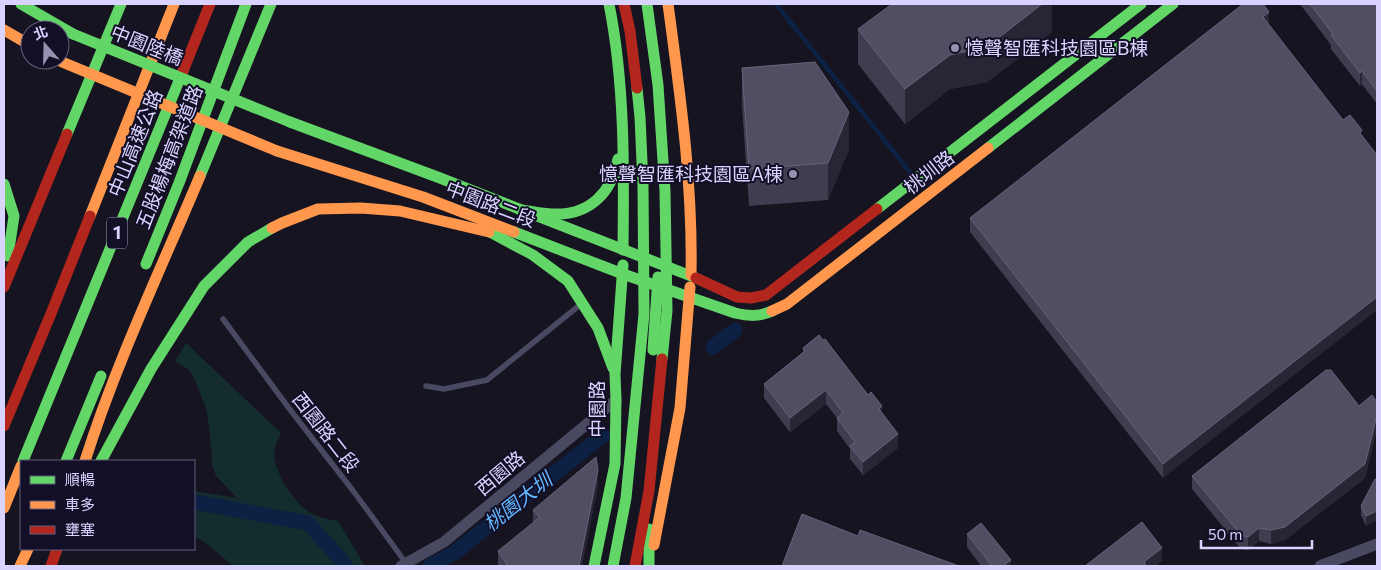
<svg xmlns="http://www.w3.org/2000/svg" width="1381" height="570" viewBox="0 0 1381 570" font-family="Commissioner,'Noto Sans TC',sans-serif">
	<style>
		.green { fill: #132c2d }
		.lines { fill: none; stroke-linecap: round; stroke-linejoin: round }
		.stream { stroke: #0d2144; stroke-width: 4.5 }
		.canal { stroke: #0d2144; stroke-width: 15 }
		.lane { stroke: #4a4962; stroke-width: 5.5 }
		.street { stroke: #4a4962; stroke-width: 11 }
		.fast { stroke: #63d668; stroke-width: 11 }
		.slow { stroke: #ff974d; stroke-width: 11 }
		.jam { stroke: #b3261e; stroke-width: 11 }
		.fast-bridge { stroke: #63d668; stroke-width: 11 }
		.slow-bridge { stroke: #ff974d; stroke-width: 11 }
		.jam-bridge { stroke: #b3261e; stroke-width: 11 }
		.wall { fill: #403d50 }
		.shaded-wall { fill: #282635 }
		.building { fill: #504e63; stroke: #66637b }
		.poi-dot { fill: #9591b1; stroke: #130f26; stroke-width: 2 }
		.labels { text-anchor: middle; stroke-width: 4; stroke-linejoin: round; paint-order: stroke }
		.shield { fill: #130f26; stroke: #9e99be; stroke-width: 1 }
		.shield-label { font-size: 18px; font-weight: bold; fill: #d9d4ff }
		.street-label { font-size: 19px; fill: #d9d4ff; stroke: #130f26 }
		.poi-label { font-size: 19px; fill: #d9d4ff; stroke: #130f26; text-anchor: start }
		.water-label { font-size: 20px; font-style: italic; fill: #62b6ff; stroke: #130f26 }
	</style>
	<rect width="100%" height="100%" fill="#161421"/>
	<path class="green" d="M186,343L281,433C279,438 276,443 275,448C270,468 294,504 312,514C320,518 329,519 338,521L365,566H233L207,544L194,536V491L237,498L216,476L212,465L211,446L207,411L195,380L189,370L175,361Z"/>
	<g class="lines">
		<path class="stream" d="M776,4L910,172"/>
		<g class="canal">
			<path d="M713,347L735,330"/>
			<path d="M194,502L308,523L342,561L345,566"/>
			<path d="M430,566L454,553L603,435"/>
		</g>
		<g class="lane">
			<path d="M223,319L288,407L354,492L406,563"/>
			<path d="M426,386L444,389L487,380L581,304"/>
		</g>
		<g class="street">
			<path d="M401,566L444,542L616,400"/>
			<path d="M1320,566L1377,544"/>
		</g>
		<g class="fast">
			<path d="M21,4L73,34"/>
			<path d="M609,4C625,84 624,168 623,250"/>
			<path d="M290,122L440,178L696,278"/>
			<path d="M67,134L121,4"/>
			<path d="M988,148L1173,4"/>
			<path d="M200,176L271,4"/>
			<path d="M4,184L14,216L8,256"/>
			<path d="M877,209L1141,4"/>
			<path d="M520,210C532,211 543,214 555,214C590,215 612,192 618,159"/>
			<path d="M488,231L533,255L568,281L598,328L613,368"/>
			<path d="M514,232L623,274L735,313C748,316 759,317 772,311"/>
			<path d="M146,264L179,183L246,4"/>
			<path d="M653,350L658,277"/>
			<path d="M23,461L183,71"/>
			<path d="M66,461L101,376"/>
			<path d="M101,461L151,369L204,286L248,242L272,228"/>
			<path d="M649,529V566"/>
			<path d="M594,566L615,464L616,400L615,374L623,265"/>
		</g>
		<g class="slow">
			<path d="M668,4C680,94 693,184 691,275"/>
			<path d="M4,30L30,45"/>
			<path d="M277,151L423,197L514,232"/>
			<path d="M90,216L174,4"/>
			<path d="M272,228L282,223L318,209L361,208L400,211L489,232"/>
			<path d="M772,311L787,304L988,148"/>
			<path d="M85,461C116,363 160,271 200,176"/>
			<path d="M4,508L21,466"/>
			<path d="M654,545L680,408L690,287"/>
			<path d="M20,566L28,549"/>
		</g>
		<g class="jam">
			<path d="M183,71L210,4"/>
			<path d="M696,278L737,297L751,298L766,295L877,209"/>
			<path d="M4,287L67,134"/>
			<path d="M4,426L50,316L90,216"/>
			<path d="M51,566L57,549"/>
		</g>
		<g class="fast-bridge">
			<path d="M647,4L658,85L665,191L667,311L662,359"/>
			<path d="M73,34L290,122"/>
			<path d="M613,566L626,498L644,314L643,185L640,117L637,88"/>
		</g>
		<path class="slow-bridge" d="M62,62L277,151"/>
		<g class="jam-bridge">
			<path d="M624,4L630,31L637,88"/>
			<path d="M635,566L649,491L662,359"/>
		</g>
	</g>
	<g class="wall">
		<path d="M1052,4V32L987,82L950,89L905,124L858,64V29Z"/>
		<path d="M1243,4L1163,478L970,232V218Z"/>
		<path d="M1300,4H1377V104L1362,84L1360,86L1331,49V45Z"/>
		<path d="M742,68L849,149L828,200L749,206L742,105Z"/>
		<path d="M803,348L882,413L898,448L863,475L850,459V449L837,431V418L826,404L790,432L764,398V384L803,353Z"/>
		<path d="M1377,402V428L1365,478L1285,540L1271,544L1259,541L1248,550L1241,549L1192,489V476L1359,406Z"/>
		<path d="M1377,480V520L1366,526L1361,515V506Z"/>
		<path d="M598,484L582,566H499L498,565V551L533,523V510Z"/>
		<path d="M967,534L1011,566H981L967,547Z"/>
	</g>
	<g class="shaded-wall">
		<path d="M1042,4H1052V32L987,82L950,89L905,124V89L950,55Z"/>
		<path d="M1269,12V25L1263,17Z"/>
		<path d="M1362,71V84L1360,86V73Z"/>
		<path d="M849,112V149L828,200V163Z"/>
		<path d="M1377,297V310L1163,478V464Z"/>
		<path d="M826,390V404L790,432V418Z"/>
		<path d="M882,406V420L879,409Z"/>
		<path d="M1377,415V428L1365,478L1285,540L1271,544V530Z"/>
		<path d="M898,434V448L863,475V462Z"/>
		<path d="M598,470V484L582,566H579Z"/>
		<path d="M1377,511V520L1366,526V516Z"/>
		<path d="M1259,528V541L1248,550V537Z"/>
		<path d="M1162,548V561L1156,566H1144V562Z"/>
		<path d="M1011,560V566H1003Z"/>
	</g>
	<g class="building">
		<path d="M892,4H1042L987,47L950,55L905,89L858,29Z"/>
		<path d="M1243,4H1253L1255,5L1256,4H1263L1269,12L1263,17L1343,120L1350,115L1362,130L1360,133L1377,155V297L1163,464L970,218Z"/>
		<path d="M1310,4H1377V91L1362,71L1360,73L1331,35L1333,34Z"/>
		<path d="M815,62L849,112L828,163L749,169L742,68Z"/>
		<path d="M819,335L823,340L825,339L868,395L871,392L882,406L879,409L898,434L863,462L850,446L855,442L837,418L843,413L826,390L790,418L764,384L805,351L803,348Z"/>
		<path d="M1326,370H1331L1359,406L1372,395L1377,402V415L1365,464L1285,527L1271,530L1259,528L1248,537L1241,535L1192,476Z"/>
		<path d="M596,457L598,470L579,566H507H508L498,551L540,517L533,510Z"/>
		<path d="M1375,479L1377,480V511L1366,516L1361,506Z"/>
		<path d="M802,514L858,536L860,530L959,566H782Z"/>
		<path d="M1142,522L1162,548L1144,562L1146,566H1085Z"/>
		<path d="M981,523L1011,560L1003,566H992L967,534Z"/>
	</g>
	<g class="poi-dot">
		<circle cx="955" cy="48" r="5"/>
		<circle cx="793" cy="174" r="5"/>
	</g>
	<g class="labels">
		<rect class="shield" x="107" y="217.5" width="20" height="31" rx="4"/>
		<g class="shield-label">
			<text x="117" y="239">1</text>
		</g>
		<g class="street-label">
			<text transform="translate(147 45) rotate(22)" y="7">中園陸橋</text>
			<text transform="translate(135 143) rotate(-68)" y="7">中山高速公路</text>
			<text transform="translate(169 157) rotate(-69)" y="7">五股楊梅高架道路</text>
			<text transform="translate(929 172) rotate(-38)" y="7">桃圳路</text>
			<text transform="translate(491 204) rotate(21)" y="7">中園路二段</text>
			<text transform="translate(597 409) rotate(-90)" y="7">中園路</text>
			<text transform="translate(326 432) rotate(52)" y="7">西園路二段</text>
			<text transform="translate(500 473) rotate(-40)" y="7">西園路</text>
		</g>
		<g class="poi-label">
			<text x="965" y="55">憶聲智匯科技園區B棟</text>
			<text x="783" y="181" text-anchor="end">憶聲智匯科技園區A棟</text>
		</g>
		<g class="water-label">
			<text transform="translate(518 502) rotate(-38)" y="7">桃園大圳</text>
		</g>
	</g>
	<rect width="1381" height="570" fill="none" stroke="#d9d4ff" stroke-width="10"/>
	<rect x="20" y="460" width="175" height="90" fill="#130f26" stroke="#625e7d"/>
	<rect x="30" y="476" width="25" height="8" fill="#63d668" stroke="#625e7d"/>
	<text x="65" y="485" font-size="15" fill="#d9d4ff">順暢</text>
	<rect x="30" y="501" width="25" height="8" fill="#ff974d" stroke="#625e7d"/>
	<text x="65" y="510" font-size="15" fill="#d9d4ff">車多</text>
	<rect x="30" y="526" width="25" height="8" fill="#b3261e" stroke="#625e7d"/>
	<text x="65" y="535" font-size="15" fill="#d9d4ff">壅塞</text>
	<g transform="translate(45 45) rotate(340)"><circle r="24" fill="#130f26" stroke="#625e7d"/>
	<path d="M0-4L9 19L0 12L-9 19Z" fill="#9591b1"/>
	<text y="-8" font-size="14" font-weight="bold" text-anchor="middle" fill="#d9d4ff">北</text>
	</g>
	<path d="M1201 540v8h111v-8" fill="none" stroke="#d9d4ff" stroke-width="2.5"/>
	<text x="1208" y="540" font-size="15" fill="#d9d4ff" stroke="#130f26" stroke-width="4" paint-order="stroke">50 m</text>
</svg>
